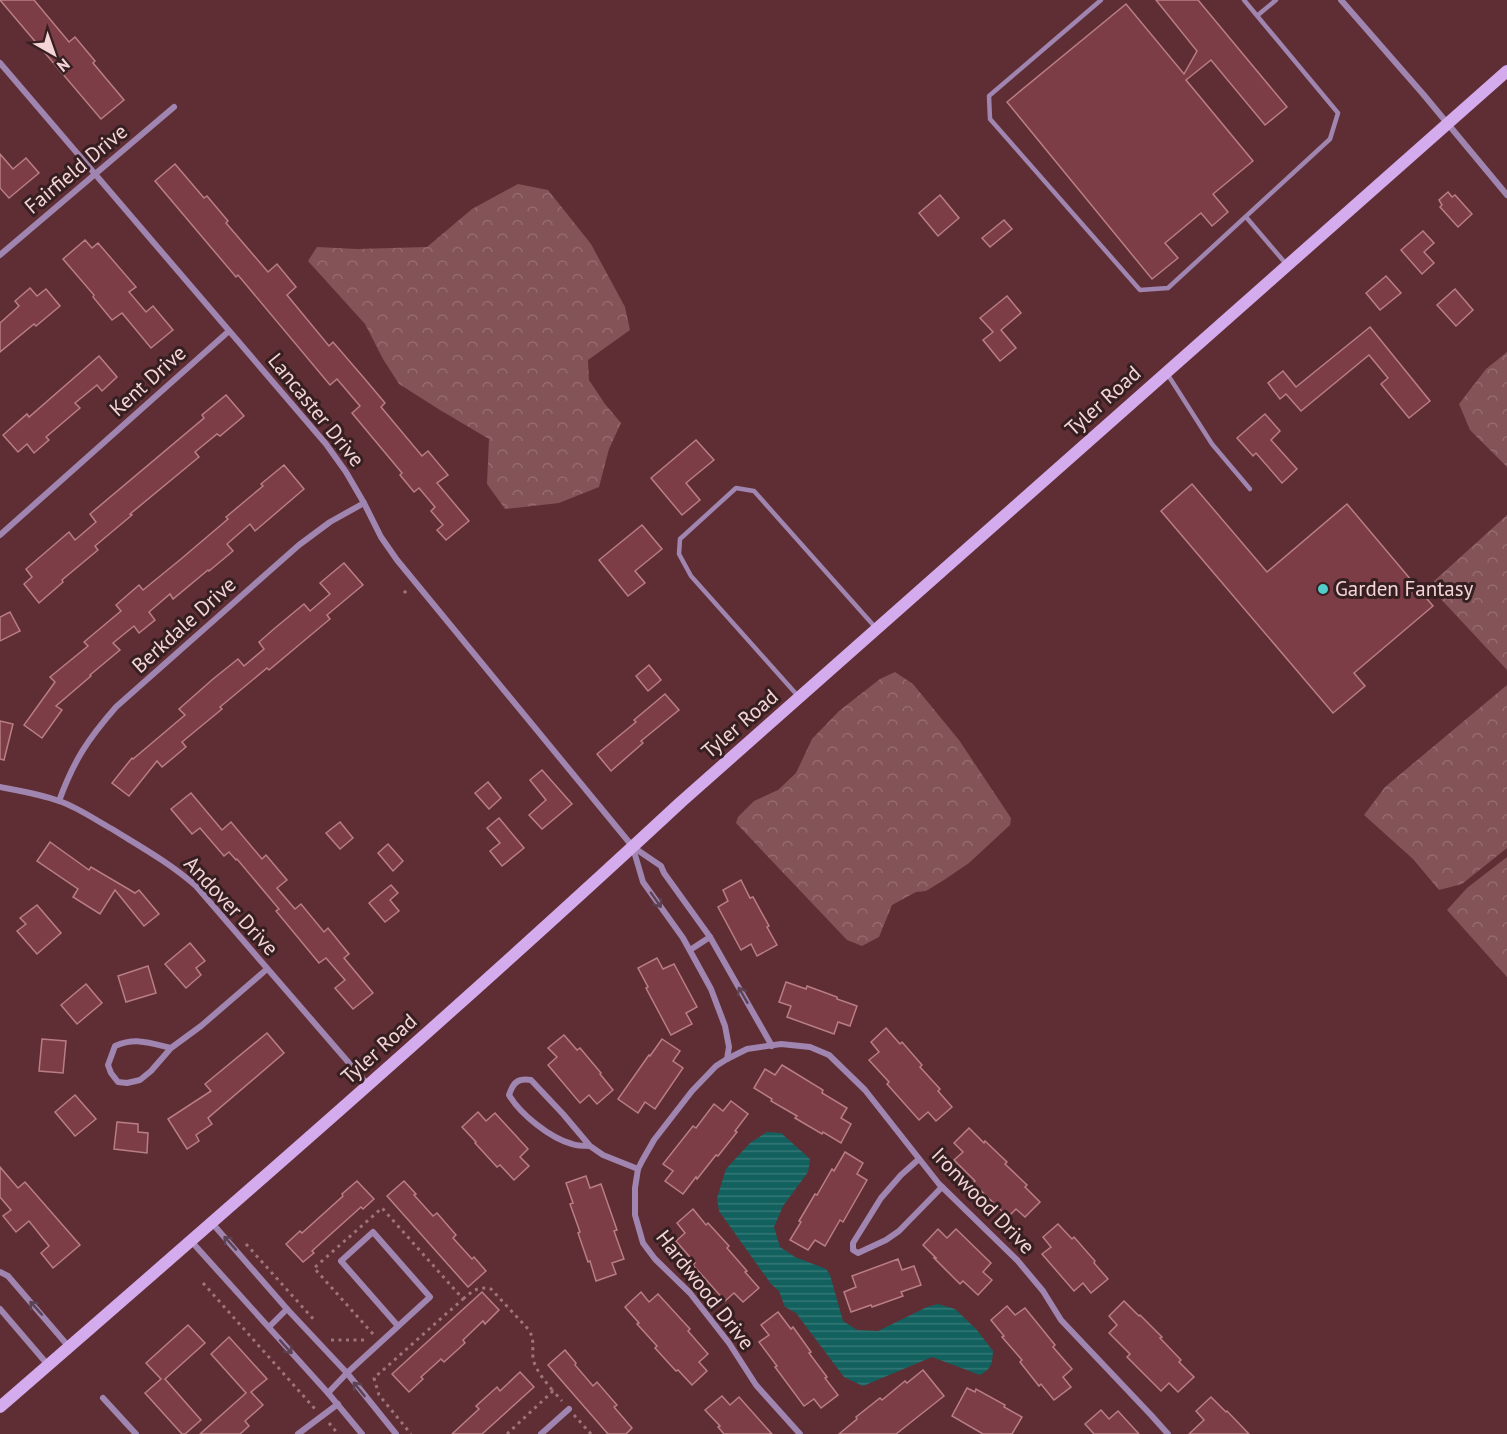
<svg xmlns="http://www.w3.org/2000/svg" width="1507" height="1434" viewBox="0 0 1507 1434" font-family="'PT Sans',sans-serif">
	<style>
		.forest { fill: url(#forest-crowns) }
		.water { fill: url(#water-rules) }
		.building { fill: #7d3d46; stroke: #b87e84; stroke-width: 1.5 }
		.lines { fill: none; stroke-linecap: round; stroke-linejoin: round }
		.path { stroke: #9e7479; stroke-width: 3; stroke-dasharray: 3 4.5; stroke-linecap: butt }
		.lane { stroke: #9f85af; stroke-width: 4.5 }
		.street { stroke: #9f85af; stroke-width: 6 }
		.secondary { stroke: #d4abed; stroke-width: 12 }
		.oneway { stroke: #5b4353 }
		.poi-dot { fill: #53cdc9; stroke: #361f21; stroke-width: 2 }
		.labels { text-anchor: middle; stroke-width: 6; stroke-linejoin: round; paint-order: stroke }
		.street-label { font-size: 21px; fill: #f4d4d7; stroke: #361f21 }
		.poi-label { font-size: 21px; fill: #f4d4d7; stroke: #361f21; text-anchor: start }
	</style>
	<defs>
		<pattern id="forest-crowns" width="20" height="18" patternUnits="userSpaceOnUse" patternTransform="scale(1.5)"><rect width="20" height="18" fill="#835358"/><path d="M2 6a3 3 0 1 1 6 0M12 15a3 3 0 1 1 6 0" fill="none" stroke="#956b6f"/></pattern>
		<pattern id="water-rules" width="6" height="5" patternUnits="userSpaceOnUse" patternTransform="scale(1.5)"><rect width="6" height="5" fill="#12615f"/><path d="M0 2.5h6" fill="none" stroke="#357775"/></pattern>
	</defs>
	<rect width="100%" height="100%" fill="#5f2e35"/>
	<g class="forest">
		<path d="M518,184L548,190L591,244L625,307L630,330L588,360L589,380L605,404L621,423L609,449L599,487L559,503L505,509L487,484L489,439L440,410L399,384L383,359L365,324L308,261L317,247L357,249L427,247L472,209Z"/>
		<path d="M1507,352V467L1470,430L1459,404L1486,369Z"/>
		<path d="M1507,515V848L1462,884L1439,890L1413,859L1364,815L1385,787L1507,685V670L1439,597L1434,581Z"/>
		<path d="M895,672L913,684L959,740L1011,818L1010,825L969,863L944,880L926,891L916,892L892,905L879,937L862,946L847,940L736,823L738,817L754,801L778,790L796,773L812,739L839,711L880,679Z"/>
		<path d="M1507,857V977L1447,910L1467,888Z"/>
	</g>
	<path class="water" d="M767,1132L781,1133L810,1159L808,1172L783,1206L774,1227L780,1247L795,1257L826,1269L830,1275L843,1321L857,1330L878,1331L927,1307L938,1304L955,1309L976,1329L993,1351C992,1364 992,1368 980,1375L932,1357L863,1386L844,1377L796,1313L785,1307L779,1291L771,1284L719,1211L717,1198L726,1169L750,1143Z"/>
	<g class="building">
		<path d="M0,0H34L69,42L75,37L95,61L93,63L124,100L101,119Z"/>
		<path d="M1156,0H1198L1287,107L1265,125L1211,60L1186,80L1253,161L1213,194L1228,212L1212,226L1201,213L1165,243L1178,258L1152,279L1007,102L1126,4L1184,74L1197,51Z"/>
		<path d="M0,154L13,169L26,158L39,173L9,198L0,188Z"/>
		<path d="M175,164L204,198L207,196L228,221L226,223L268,272L277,264L296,287L287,295L329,346L333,342L364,378L385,403L381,407L422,456L428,451L448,475L437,483L469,521L446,540L437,530L443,525L431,511L435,507L419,488L414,492L400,475L402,473L352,413L360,406L337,379L330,385L238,275L236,277L155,181Z"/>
		<path d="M1448,192L1452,197L1455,195L1472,214L1458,227L1440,207L1442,205L1439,200Z"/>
		<path d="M940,195L959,218L938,236L919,213Z"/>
		<path d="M1004,220L1012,229L990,247L982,238Z"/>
		<path d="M1423,231L1434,243L1424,252L1434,263L1422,274L1401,250Z"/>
		<path d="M85,240L92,248L98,243L136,287L129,292L146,312L153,306L173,330L151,348L122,313L112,320L93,297L94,295L63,259Z"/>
		<path d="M1386,276L1401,293L1380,310L1366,293Z"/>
		<path d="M30,288L37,296L46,289L60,306L36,326L34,324L0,352V323L19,306L15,301Z"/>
		<path d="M1455,289L1473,310L1456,326L1437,305Z"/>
		<path d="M1007,296L1021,313L1001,330L1016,348L1000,361L983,340L993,332L980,318Z"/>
		<path d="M1370,327L1430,401L1409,418L1381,384L1388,378L1369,355L1301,411L1286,394L1280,399L1268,383L1283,371L1296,387Z"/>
		<path d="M99,356L117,377L102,391L97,385L75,403L80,408L46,437L49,440L34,453L27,444L18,452L3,435L27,414L29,417Z"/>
		<path d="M226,395L244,416L220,436L217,434L195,452L199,457L130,514L132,515L95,546L98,550L62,580L63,582L39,603L24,584L32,577L26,569L69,532L75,540L96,522L90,514L204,418L202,415Z"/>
		<path d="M1265,414L1280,431L1271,440L1297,469L1282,483L1256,453L1253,456L1237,438Z"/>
		<path d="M696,440L714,460L686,483L700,500L682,515L651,478Z"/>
		<path d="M284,465L304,489L255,531L250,524L227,544L233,551L209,571L208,570L173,599L170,594L149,612L155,620L139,633L134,626L113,643L120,650L90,675L91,676L56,706L62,710L42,738L24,725L55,682L50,677L88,646L84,642L121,611L116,605L139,585L143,590L181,559L228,519L226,517L263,486L261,484Z"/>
		<path d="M1192,484L1267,572L1347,504L1433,606L1354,673L1365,686L1333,713L1161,511Z"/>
		<path d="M642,525L662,549L635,571L645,583L628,596L599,560Z"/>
		<path d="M344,563L363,585L327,615L330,619L269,670L267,668L220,707L222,709L182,742L186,747L162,767L157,761L129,796L112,783L132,758L133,759L185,715L179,709L213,679L238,659L244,666L264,649L259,642L275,628L304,604L310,611L330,594L320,583Z"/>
		<path d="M10,612L20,631L0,641V617Z"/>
		<path d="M649,665L661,680L648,691L636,676Z"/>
		<path d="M665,694L679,710L641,741L643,743L611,771L597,754L636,722L634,720Z"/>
		<path d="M0,721L13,724L4,760L0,759Z"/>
		<path d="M542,770L572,804L542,829L529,815L546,800L530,780Z"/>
		<path d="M488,782L501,798L489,809L475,793Z"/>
		<path d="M191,793L222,830L231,822L262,859L266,855L287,880L277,888L295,909L301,904L324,932L328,928L349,954L344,958L373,993L353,1009L335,988L345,980L326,958L319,963L276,911L279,909L237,859L236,860L229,852L224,856L200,828L192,834L171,809Z"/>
		<path d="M499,818L524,848L502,866L490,851L500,843L487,828Z"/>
		<path d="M340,822L353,838L340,849L326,833Z"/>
		<path d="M50,842L89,870L91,867L135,893L139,890L159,914L144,926L115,890L100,914L73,897L78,889L37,861Z"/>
		<path d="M388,844L403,861L393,871L378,853Z"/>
		<path d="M741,880L750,898L753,897L769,926L767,927L777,945L757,956L751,944L741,950L718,907L728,901L723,890Z"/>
		<path d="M391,885L398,893L390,900L399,911L385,922L369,903Z"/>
		<path d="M37,905L61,933L37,954L17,931L26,924L20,918Z"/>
		<path d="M190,943L205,961L196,968L201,975L186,988L165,964Z"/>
		<path d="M657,958L663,969L674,964L697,1007L686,1013L692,1024L671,1035L646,988L648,987L638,968Z"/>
		<path d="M148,966L156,993L126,1002L118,976Z"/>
		<path d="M786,982L806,989L807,986L837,997V999L857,1006L850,1026L838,1022L834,1034L787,1017L791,1006L779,1002Z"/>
		<path d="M86,984L102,1003L77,1024L61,1005Z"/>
		<path d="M886,1028L900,1044L902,1042L922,1065L920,1067L940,1089L938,1091L952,1107L936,1121L928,1112L919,1120L887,1084L889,1082L869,1060L879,1052L871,1042Z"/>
		<path d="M267,1033L284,1053L208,1118L212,1124L196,1135L199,1141L187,1149L168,1119L211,1091L205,1084Z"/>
		<path d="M564,1035L577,1050L580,1048L601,1073L600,1074L613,1090L597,1104L589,1095L580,1103L548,1065L557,1057L548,1048Z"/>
		<path d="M42,1039L66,1041L63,1073L39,1071Z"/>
		<path d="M662,1039L680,1051L673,1061L683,1068L655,1109L645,1102L638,1113L618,1099L649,1055L650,1056Z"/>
		<path d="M782,1065L823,1090L822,1093L847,1108L841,1118L851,1124L841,1143L823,1132L822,1134L795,1118L797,1116L771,1101L772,1099L754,1088L765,1069L775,1075Z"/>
		<path d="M75,1095L96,1119L75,1136L55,1112Z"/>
		<path d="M731,1101L748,1114L735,1131L737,1132L718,1156L716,1155L697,1179L696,1177L683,1194L665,1181L673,1171L663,1164L693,1126L696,1128L714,1104L723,1111Z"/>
		<path d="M478,1112L486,1121L495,1113L528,1149L520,1157L529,1166L514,1180L500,1165L497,1167L475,1143L476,1142L462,1127Z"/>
		<path d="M117,1122L138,1124V1132L148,1133L147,1153L114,1149Z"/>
		<path d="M969,1128L984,1143L985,1141L1007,1162L1005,1164L1027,1185L1025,1187L1040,1202L1025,1217L1016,1209L1008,1217L973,1183L975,1181L954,1160L963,1152L954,1143Z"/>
		<path d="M845,1152L863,1163L857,1174L867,1180L843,1222L840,1220L825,1246L815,1240L808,1250L790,1240L801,1222L799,1221L815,1194L817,1195L832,1169L834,1171Z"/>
		<path d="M0,1167L18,1188L25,1182L80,1245L53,1268L41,1253L49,1246L29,1221L16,1232L3,1216L11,1210L0,1197Z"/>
		<path d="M586,1176L590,1188L601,1184L617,1230L614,1231L624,1259L612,1263L616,1274L596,1281L590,1261L588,1262L578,1233L580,1232L570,1204L573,1203L566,1183Z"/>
		<path d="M357,1181L374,1199L363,1209L361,1207L312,1251L314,1253L303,1262L286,1244L300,1231L302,1233L343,1196L342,1194Z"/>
		<path d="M404,1181L416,1194L414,1195L433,1216L437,1213L456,1235L453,1238L472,1259L474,1257L486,1271L468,1287L387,1196Z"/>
		<path d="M693,1209L706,1225L708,1223L729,1246L727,1248L747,1271L745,1272L759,1288L743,1302L734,1293L725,1301L693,1265L695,1263L676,1241L685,1233L677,1223Z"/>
		<path d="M1058,1224L1072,1239L1074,1237L1095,1261L1094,1263L1108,1279L1091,1293L1083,1283L1074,1291L1042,1254L1051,1247L1043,1237Z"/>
		<path d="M938,1229L947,1238L956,1229L991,1263L983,1272L992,1280L978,1295L963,1281L960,1284L934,1258H936L923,1245Z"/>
		<path d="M898,1259L902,1270L914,1266L921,1285L901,1292L903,1296L872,1307L871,1305L851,1312L844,1292L856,1287L852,1276Z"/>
		<path d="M482,1292L499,1310L485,1324L483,1321L463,1340L465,1343L444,1362L441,1359L421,1377L423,1379L409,1392L392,1374Z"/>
		<path d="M641,1292L649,1302L658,1294L690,1329L688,1331L708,1354L699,1362L707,1371L692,1385L678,1370L676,1371L655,1348L657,1346L637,1324L639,1323L625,1307Z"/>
		<path d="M1124,1301L1139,1316L1140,1315L1162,1337L1160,1338L1181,1360L1179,1362L1194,1377L1178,1392L1169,1383L1161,1391L1127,1357L1130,1354L1109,1333L1117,1325L1109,1316Z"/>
		<path d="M1007,1306L1015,1315L1025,1308L1055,1345L1053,1347L1072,1369L1063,1377L1071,1387L1054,1400L1041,1384L1039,1386L1020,1362L1022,1360L1002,1337L1004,1336L991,1320Z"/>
		<path d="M778,1312L791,1329L793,1327L811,1352L809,1353L827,1377L825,1378L838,1395L821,1408L814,1399L804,1406L775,1367L777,1366L759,1342L769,1335L761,1325Z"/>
		<path d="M188,1325L205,1343L165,1379L201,1420L185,1434H182L145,1393L161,1379L146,1363Z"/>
		<path d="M229,1337L267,1379L251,1392L263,1405L245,1421L249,1426L240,1434H200L246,1393L211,1354Z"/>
		<path d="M565,1350L576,1363L575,1365L593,1386L597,1382L617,1405L614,1407L632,1428L626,1434H608L548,1365Z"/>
		<path d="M923,1370L944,1396L896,1434H839L857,1419L856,1417L880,1398L882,1400L905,1381L907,1383Z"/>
		<path d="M520,1372L534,1387L482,1434H452L479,1409L476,1406L497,1387L500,1391Z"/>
		<path d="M967,1388L975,1392L976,1389L1005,1405L1004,1407L1022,1417L1012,1434H983L952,1416Z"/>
		<path d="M722,1396L730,1405L739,1397L772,1434H724L718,1427L720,1426L705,1410Z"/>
		<path d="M1211,1397L1226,1412L1227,1411L1249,1434H1189L1204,1420L1196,1411Z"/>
		<path d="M1101,1410L1109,1419L1118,1411L1139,1434H1094L1085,1424Z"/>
	</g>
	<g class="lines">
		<g class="path">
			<path d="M404,593L408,589"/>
			<path d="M246,1244L315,1321"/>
			<path d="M203,1283L315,1409"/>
			<path d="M463,1299C473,1291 477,1286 491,1289L529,1330C535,1341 532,1347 533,1358C535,1370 546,1382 553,1391"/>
			<path d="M373,1334L314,1268L382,1208L463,1299L374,1378L379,1395L411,1434"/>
			<path d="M331,1340H366"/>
			<path d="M574,1415L591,1434"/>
			<path d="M329,1423L338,1434"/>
			<path d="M507,1434L553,1391L562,1401"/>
		</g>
		<g class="lane">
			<path d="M1101,0L989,96L990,119L1140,290L1168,288L1330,139L1338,113L1244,0"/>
			<path d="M1258,15L1276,0"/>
			<path d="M1246,217L1287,265"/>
			<path d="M1168,375L1212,444L1250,489"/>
			<path d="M798,696L691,576L679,554L680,539L736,488L754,491L875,627"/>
		</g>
		<g class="street">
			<path d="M1341,0L1423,94L1507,195"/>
			<path d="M0,63L326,444L346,472L364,503L381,537L397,560L633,847L661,866L664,873L710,937L772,1046"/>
			<path d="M0,255L174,107"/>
			<path d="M0,535L229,331"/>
			<path d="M0,787C20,791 40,794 59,801C77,807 94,819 112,829C141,847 170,863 196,886L368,1085"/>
			<path d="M59,801C74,760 88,739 116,707L299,545L330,522L364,503"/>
			<path d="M633,848L643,882L683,938L711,989L725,1026L729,1047L727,1059"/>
			<path d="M690,950L710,937"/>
			<path d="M171,1048C150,1043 136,1037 115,1046L108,1065L111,1073L118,1082L127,1083L140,1080L151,1071L171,1048L201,1026L267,969"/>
			<path d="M590,1146C584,1146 577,1146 572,1144C550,1138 520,1114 509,1095C513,1083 517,1078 531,1080L563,1114L590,1146L603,1155L638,1169"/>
			<path d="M919,1159L901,1175L881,1198L853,1243V1250L858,1253L886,1240L899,1231L942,1187"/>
			<path d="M212,1223L287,1309L347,1373L396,1434"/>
			<path d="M191,1241L328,1393L362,1434"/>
			<path d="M0,1272L8,1276L69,1347"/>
			<path d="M0,1309L48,1365"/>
			<path d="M269,1327L287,1309"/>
			<path d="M328,1393L347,1373L430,1297L373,1232L341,1261L398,1326"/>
			<path d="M103,1398L136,1434"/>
			<path d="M298,1434L338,1404"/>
			<path d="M541,1434L569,1409"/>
			<path d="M800,1434L756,1385L729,1343L690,1293L655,1259L643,1243L635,1215V1188L638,1169L642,1161L654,1140L692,1091L716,1066L727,1059L747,1049L781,1044L810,1047L829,1055L865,1090L939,1184L1017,1260L1043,1291L1061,1320L1151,1415L1168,1434"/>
		</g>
		<path class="secondary" d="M0,1407C229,1208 458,1009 681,802L1507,71"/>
	</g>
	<defs><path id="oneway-shaft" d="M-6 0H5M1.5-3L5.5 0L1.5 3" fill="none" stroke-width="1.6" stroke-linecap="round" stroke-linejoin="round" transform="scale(1.5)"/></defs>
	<g class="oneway">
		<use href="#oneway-shaft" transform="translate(656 900) rotate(55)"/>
		<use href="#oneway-shaft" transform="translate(743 995) rotate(-120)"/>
		<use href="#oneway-shaft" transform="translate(230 1243) rotate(-132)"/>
		<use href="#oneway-shaft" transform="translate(36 1308) rotate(-132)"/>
		<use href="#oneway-shaft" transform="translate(286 1347) rotate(48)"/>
		<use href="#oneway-shaft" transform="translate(359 1389) rotate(-129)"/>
	</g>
	<circle class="poi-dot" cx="1323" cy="589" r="6"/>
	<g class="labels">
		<g class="street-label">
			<text transform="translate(76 169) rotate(-40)" y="7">Fairfield Drive</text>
			<text transform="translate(148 381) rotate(-42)" y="7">Kent Drive</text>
			<text transform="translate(1103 401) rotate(-42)" y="7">Tyler Road</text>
			<text transform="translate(316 410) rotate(51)" y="7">Lancaster Drive</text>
			<text transform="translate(184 625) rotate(-42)" y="7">Berkdale Drive</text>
			<text transform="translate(740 724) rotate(-41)" y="7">Tyler Road</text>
			<text transform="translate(231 906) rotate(47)" y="7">Andover Drive</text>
			<text transform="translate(379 1049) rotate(-42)" y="7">Tyler Road</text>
			<text transform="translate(983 1201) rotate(46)" y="7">Ironwood Drive</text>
			<text transform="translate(705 1290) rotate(52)" y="7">Hardwood Drive</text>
		</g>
		<g class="poi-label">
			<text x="1335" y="596">Garden Fantasy</text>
		</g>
	</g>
	<g transform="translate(54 54) rotate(140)" stroke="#361f21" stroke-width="4.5" paint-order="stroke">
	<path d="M0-4.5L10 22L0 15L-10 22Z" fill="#f4d4d7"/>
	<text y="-9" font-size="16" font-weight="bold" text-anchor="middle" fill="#f4d4d7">N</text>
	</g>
</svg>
